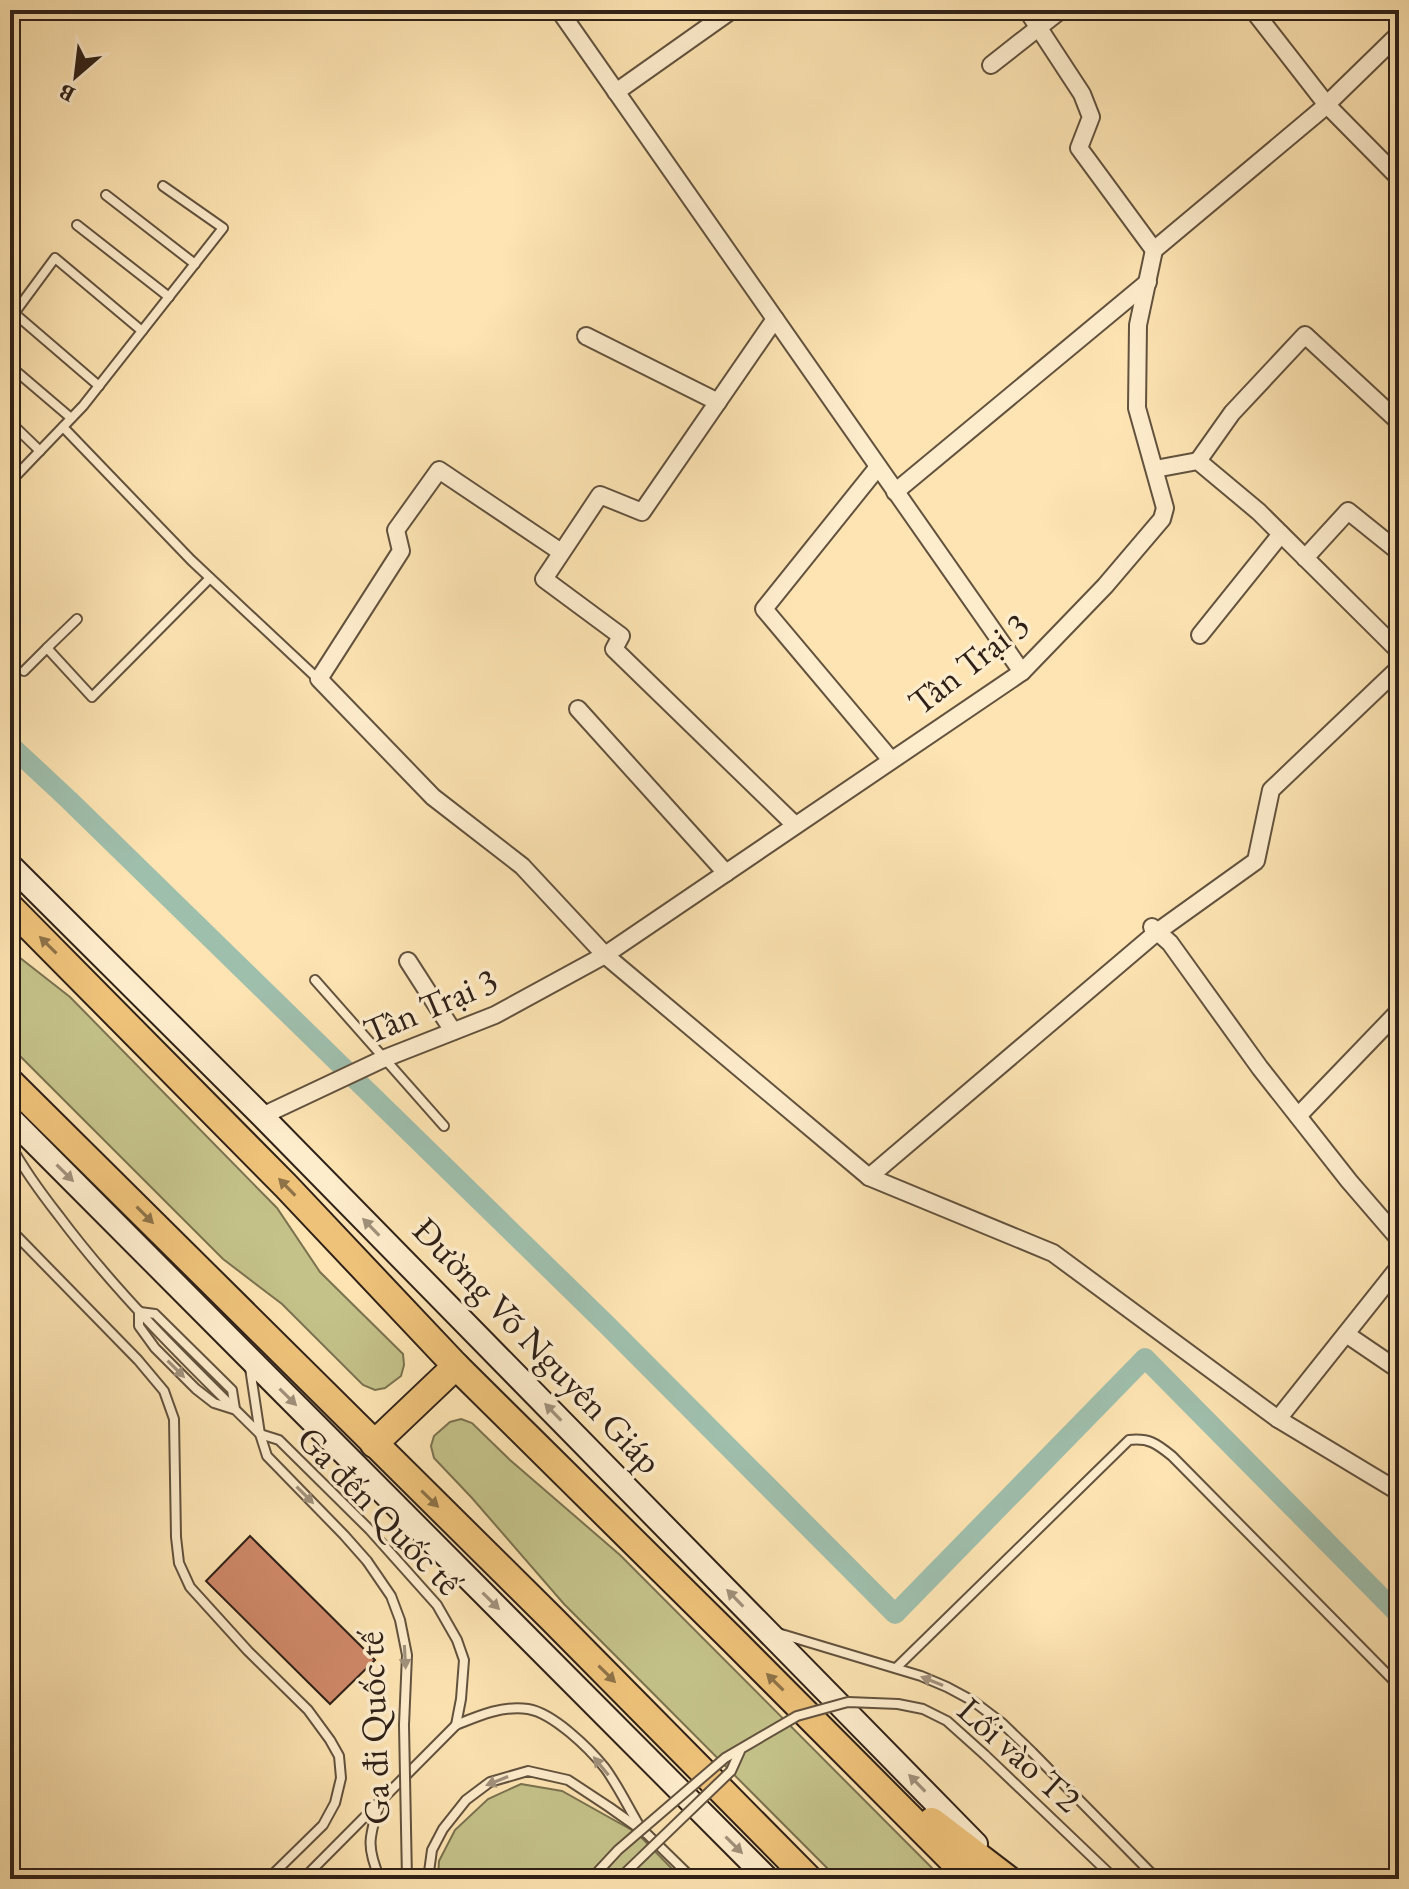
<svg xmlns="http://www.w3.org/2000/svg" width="1409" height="1889" viewBox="0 0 1409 1889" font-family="'EB Garamond',serif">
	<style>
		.green { fill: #c4c289; stroke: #7a7250; stroke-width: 2 }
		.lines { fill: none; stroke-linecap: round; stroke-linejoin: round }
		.canal { stroke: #9fbfad; stroke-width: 20 }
		.building { fill: #ce8868; stroke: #2f2118; stroke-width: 2 }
		.service-casing { stroke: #62523e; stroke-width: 12 }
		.minor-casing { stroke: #62523e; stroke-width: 20 }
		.secondary-casing { stroke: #2f2118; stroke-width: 26 }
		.trunk-casing { stroke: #2f2118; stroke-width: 30 }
		.service { stroke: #feedcd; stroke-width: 8 }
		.minor { stroke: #feedcd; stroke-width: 16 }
		.secondary { stroke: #feedcd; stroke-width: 22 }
		.trunk { stroke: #eec279; stroke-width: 26 }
		.service-bridge-casing { stroke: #62523e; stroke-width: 12; stroke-linecap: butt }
		.service-bridge { stroke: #feedcd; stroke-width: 8 }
		.oneway { fill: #8e7248 }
		.oneway2 { fill: #a1917c }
		.labels { text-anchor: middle; stroke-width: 7; stroke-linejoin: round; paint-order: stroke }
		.street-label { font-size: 36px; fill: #2f2118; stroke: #feedcd }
	</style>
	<rect width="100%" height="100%" fill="#fde4b2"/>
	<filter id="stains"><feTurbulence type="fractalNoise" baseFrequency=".0025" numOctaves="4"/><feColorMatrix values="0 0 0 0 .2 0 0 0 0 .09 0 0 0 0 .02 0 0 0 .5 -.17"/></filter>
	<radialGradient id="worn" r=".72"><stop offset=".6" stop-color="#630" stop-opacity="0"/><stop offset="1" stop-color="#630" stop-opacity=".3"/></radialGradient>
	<g class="green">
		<path d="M10,950L70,997L277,1208L320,1272L403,1354L404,1365L401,1376L385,1388L375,1390L363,1385L282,1304L223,1259L10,1046Z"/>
		<path d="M461,1419L472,1423L510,1460L620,1555L943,1879H838L564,1604L472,1498L434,1458L431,1446L434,1436L450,1422Z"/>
		<path d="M521,1784L562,1791L637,1833L682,1879H438L439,1861L455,1830L488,1799Z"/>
	</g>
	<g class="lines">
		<path class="canal" d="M10,745L69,800L606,1324L895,1614L1145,1358L1399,1615"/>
	</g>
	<path class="building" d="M250,1536L375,1660L330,1704L206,1581Z"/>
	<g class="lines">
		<defs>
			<g id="service">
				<path d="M106,195L195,264"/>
				<path d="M77,225L169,297"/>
				<path d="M10,261L13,258"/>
				<path d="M14,313L99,386"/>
				<path d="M10,319L55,258L142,331"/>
				<path d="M10,366L71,418"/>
				<path d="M10,422L40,451"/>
				<path d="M63,427L191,560L318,679"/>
				<path d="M10,482L83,406L223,228L163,186"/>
				<path d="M47,648L77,619"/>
				<path d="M24,671L47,648L92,697L210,578"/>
				<path d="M315,980L444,1126"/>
				<path d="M10,1144C24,1170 41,1193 59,1216C118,1295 189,1364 260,1434L279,1440L370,1530L437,1605L457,1640L464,1660L461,1699L456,1725"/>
				<path d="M10,1229L138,1360L164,1391L174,1419L176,1537L179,1563L190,1587L248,1651L308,1710L330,1740L339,1756L341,1778L335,1803L323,1825L268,1879"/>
				<path d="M139,1311V1326L155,1348L196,1389L214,1403L233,1409"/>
				<path d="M140,1312L155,1314L232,1390L235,1409"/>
				<path d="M250,1368L260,1434L267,1456L344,1535L367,1561"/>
				<path d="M778,1633L921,1676L947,1687L973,1701L1002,1723L1032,1752L1157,1879"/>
				<path d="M896,1668L1129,1440C1149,1438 1156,1443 1172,1456L1399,1686"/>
				<path d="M985,1755L1115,1879"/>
				<path d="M303,1879L456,1725C478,1716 503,1705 528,1709C553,1713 589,1748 605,1768C619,1787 630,1811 643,1832"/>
				<path d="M380,1879C365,1844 370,1836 380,1801"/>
				<path d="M428,1879L432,1850L443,1829L466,1800L490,1782L528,1771L568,1780L609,1807L647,1834L693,1879"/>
			</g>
			<g id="minor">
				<path d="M559,10L1022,672"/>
				<path d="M1027,10L1082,94L1091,117L1079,148L1154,250"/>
				<path d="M1253,10L1327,105L1399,178"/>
				<path d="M991,65L1061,10"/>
				<path d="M616,92L732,10"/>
				<path d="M775,319L642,512L600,495L544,579L621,636L614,649L795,825"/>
				<path d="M586,336L718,402"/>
				<path d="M1198,461L1232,413L1305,335L1399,422"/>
				<path d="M878,467L764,609L891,760"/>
				<path d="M1155,469L1198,461L1259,512L1399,651"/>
				<path d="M895,492L1148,282"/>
				<path d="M561,552L439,470L396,530L401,551L319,679L433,797L522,866L605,955L869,1177L1053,1253L1278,1419L1399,1492"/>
				<path d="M1305,558L1348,511L1399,552"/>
				<path d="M1200,635L1281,534"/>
				<path d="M578,709L726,873"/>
				<path d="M1152,927L1170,943L1260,1068L1349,1181L1399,1239"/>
				<path d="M408,961L453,1031"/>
				<path d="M262,1116L383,1059L495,1015L605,955L1022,672L1105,586L1162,519L1165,508L1137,408L1138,325L1154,250L1321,110L1399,34"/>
				<path d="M1298,1116L1399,1011"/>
				<path d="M869,1177L1157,932L1256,861L1271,790L1399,668"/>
				<path d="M1346,1334L1399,1370"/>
				<path d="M1278,1419L1399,1267"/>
			</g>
			<g id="secondary">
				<path d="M10,865L262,1116L976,1844"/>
				<path d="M10,1118L768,1879"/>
			</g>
			<g id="trunk">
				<path d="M10,907L286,1186L456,1366L733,1640L971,1879"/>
				<path d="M10,1082L552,1619L809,1879"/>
				<path d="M374,1444L456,1366"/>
				<path d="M932,1821L1008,1879"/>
			</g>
		</defs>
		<use href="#service" class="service-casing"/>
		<use href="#minor" class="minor-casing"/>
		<use href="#secondary" class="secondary-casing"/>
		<use href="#trunk" class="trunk-casing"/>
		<use href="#service" class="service"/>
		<use href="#minor" class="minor"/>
		<use href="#secondary" class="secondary"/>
		<use href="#trunk" class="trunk"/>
		<defs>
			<g id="service-bridge">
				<path d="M367,1561L391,1596L400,1620L407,1655L404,1725L407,1879"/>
				<path d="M591,1879L618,1850L725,1758L797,1716L848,1702L898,1704L923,1709L947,1721L985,1755"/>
				<path d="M619,1879L731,1771L740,1751"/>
			</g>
		</defs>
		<use href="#service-bridge" class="service-bridge-casing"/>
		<use href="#service-bridge" class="service-bridge"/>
	</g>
	<defs><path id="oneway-solid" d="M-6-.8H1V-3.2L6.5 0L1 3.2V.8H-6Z" transform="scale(2)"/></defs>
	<g class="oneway">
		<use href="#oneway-solid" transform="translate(48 945) rotate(-135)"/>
		<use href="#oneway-solid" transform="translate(287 1187) rotate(-134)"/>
		<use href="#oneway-solid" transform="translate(145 1215) rotate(45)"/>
		<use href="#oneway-solid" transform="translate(430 1499) rotate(44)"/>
		<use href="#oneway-solid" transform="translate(607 1674) rotate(45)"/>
		<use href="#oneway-solid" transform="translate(775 1682) rotate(-135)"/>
	</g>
	<g class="oneway2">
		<use href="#oneway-solid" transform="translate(65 1173) rotate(45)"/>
		<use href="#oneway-solid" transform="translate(371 1227) rotate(-134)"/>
		<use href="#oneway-solid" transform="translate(176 1369) rotate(45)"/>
		<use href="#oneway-solid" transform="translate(288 1397) rotate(45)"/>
		<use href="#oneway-solid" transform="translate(553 1412) rotate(-134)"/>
		<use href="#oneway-solid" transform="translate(305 1495) rotate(45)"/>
		<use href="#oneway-solid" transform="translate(735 1598) rotate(-134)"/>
		<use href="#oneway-solid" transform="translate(491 1601) rotate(45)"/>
		<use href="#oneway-solid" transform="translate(405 1657) rotate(87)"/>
		<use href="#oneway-solid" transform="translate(932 1681) rotate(-158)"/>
		<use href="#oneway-solid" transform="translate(601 1766) rotate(-129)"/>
		<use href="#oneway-solid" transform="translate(497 1781) rotate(158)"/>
		<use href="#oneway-solid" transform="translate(917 1783) rotate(-134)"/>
		<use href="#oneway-solid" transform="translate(734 1845) rotate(45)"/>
	</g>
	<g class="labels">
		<g class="street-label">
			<text transform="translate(968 663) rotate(-38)" y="13">Tân Trại 3</text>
			<text transform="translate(430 1005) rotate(-23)" y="13">Tân Trại 3</text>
			<text transform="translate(538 1345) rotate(46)" y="13">Đường Võ Nguyên Giáp</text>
			<text transform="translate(380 1510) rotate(46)" y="13">Ga đến Quốc tế</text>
			<text transform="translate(373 1728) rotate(-92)" y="13">Ga đi Quốc tế</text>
			<text transform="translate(1020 1754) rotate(42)" y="13">Lối vào T2</text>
		</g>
	</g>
	<rect width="1409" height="1889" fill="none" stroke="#fde4b2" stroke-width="40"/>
	<rect x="12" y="12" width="1385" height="1865" fill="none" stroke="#2f2118" stroke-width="4"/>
	<rect x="20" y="20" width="1369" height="1849" fill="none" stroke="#2f2118" stroke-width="2"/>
	<g transform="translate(76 76) rotate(208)" stroke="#feedcd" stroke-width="6" paint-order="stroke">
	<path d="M0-6L14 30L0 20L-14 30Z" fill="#2f2118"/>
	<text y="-12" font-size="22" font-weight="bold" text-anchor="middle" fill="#2f2118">B</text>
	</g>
	<rect width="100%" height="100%" filter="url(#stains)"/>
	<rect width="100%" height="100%" fill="url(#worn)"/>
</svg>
